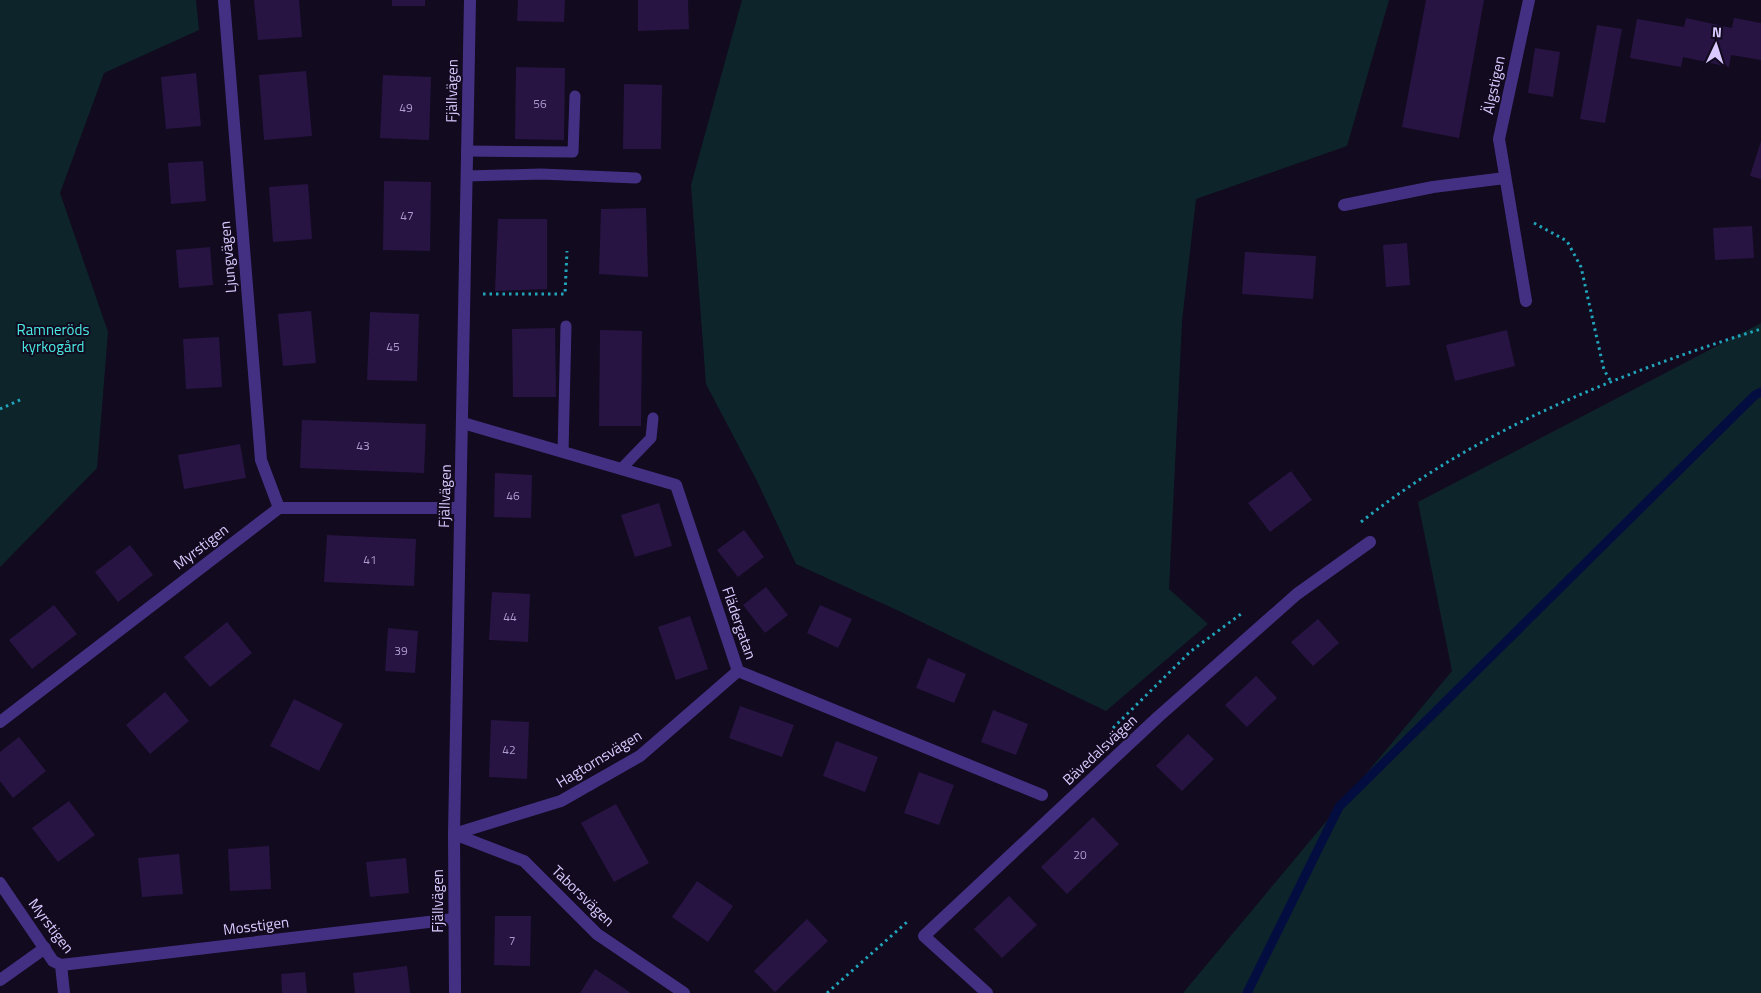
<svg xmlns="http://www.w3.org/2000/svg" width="1761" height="993" viewBox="0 0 1761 993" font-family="'Titillium Web',sans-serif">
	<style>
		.green { fill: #0d252a }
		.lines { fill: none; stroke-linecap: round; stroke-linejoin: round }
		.stream { stroke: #040d3f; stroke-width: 9 }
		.building { fill: #271442 }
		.path { stroke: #21a5bb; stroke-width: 3; stroke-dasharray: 2.5 4; stroke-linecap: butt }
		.lane { stroke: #443083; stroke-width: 11 }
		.street { stroke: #443083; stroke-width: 12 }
		.labels { text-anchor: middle; stroke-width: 4; stroke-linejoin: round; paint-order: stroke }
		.number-label { font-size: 12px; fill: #ad9cd0 }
		.street-label { font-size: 15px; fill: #dac9ff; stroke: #120a1f }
		.park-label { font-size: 15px; fill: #49ebe3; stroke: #120a1f }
	</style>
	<rect width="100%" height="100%" fill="#120a1f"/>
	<g class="green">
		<path d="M0,0H196L199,30L104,73L60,193L108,332L97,468L0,567Z"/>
		<path d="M742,0H1389L1347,146L1196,199L1182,321L1169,589L1208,624L1106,711L899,611L796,564L757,481L706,384L691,185Z"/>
		<path d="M1761,323V993H1183L1452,671L1418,502Z"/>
	</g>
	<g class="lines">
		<path class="stream" d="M1247,993L1339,807L1755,395L1761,392"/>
	</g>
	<g class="building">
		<path d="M254,0H299L302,37L258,40Z"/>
		<rect x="392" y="0" width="33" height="6"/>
		<path d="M518,0H565L564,22L517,21Z"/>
		<path d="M638,0H688L689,29L638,31Z"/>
		<path d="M1426,0H1484L1459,138L1402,127Z"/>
		<path d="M1686,18L1732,28L1734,18L1761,23V60L1731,55L1729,67L1683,57L1681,67L1630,58L1637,19L1684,27Z"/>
		<path d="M1597,25L1622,29L1605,123L1580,119Z"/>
		<path d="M1535,48L1560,52L1553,97L1528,93Z"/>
		<path d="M516,67L565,68L564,140L515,139Z"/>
		<path d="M306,71L312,136L264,140L259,75Z"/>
		<path d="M196,73L201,126L166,129L161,77Z"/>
		<path d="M383,75L431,77L429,140L380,138Z"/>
		<path d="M624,84L662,85L661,149H623Z"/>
		<path d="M1761,141V179L1750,176Z"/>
		<path d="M203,161L206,201L171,204L168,163Z"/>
		<path d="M384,181L431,182L430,251L383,250Z"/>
		<path d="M308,184L312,239L273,242L269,187Z"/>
		<path d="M646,208L648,277L599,274L601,209Z"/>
		<path d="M498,219H547V289L495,291Z"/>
		<path d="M1752,226L1754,258L1715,260L1713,228Z"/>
		<path d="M1407,243L1410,285L1386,287L1383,245Z"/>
		<path d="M210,247L213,285L179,288L176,250Z"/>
		<path d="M1245,252L1316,256L1313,299L1242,294Z"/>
		<path d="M311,311L316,363L283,366L278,314Z"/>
		<path d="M370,312L419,314L417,381L367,380Z"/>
		<path d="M555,328L556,397H513L512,329Z"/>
		<path d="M600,330L642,331L641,426H599Z"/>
		<path d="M1507,330L1515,366L1455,381L1446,345Z"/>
		<path d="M219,337L222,387L186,389L183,339Z"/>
		<path d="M302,420L426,424L424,473L300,468Z"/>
		<path d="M240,444L246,478L184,489L178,455Z"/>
		<path d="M1291,471L1312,500L1270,532L1248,503Z"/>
		<path d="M495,473L532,475L531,518L494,517Z"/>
		<path d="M659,503L672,546L635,557L621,515Z"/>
		<path d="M744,530L764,557L738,577L717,550Z"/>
		<path d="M327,535L416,539L414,586L324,582Z"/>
		<path d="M130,545L153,575L118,602L95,572Z"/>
		<path d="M766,587L788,615L765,633L743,605Z"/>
		<path d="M492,592L530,594L528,642L489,640Z"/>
		<path d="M54,605L77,634L32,669L9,640Z"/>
		<path d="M820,605L852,619L838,648L807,633Z"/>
		<path d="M690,616L708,669L676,680L658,627Z"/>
		<path d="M1318,619L1339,643L1313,666L1291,642Z"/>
		<path d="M227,622L252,653L210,687L184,657Z"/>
		<path d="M388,628L418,631L415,673L385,671Z"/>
		<path d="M928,658L966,674L954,703L916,688Z"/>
		<path d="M1256,676L1277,698L1247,727L1225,705Z"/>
		<path d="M165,692L189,721L150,754L126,725Z"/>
		<path d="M294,699L343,724L319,771L270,746Z"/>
		<path d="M740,706L794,725L782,757L729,738Z"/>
		<path d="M993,710L1028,724L1016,755L981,742Z"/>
		<path d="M491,720L529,722L527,779L489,777Z"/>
		<path d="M1188,734L1214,759L1182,791L1156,766Z"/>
		<path d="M19,737L46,771L13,798L0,781V752Z"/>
		<path d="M836,741L878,757L865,792L823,776Z"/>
		<path d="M919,772L954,785L939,825L904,813Z"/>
		<path d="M69,801L95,835L58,862L32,828Z"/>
		<path d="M616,804L649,863L614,882L581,823Z"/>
		<path d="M1093,817L1119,844L1067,894L1041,867Z"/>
		<path d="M269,846L271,889L230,891L228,849Z"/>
		<path d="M179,854L183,894L142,897L138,858Z"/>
		<path d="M406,858L409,893L370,897L366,862Z"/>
		<path d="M697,881L733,906L708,942L672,917Z"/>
		<path d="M1009,896L1037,925L1002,958L974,929Z"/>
		<path d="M495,916H531L530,966L494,965Z"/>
		<path d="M807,919L828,941L775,992L754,971Z"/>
		<path d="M407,966L410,993H355L353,973Z"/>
		<path d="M595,969L631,993H580Z"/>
		<path d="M305,972L307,993H282L281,974Z"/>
	</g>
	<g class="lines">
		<g class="path">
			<path d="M1534,223L1567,241L1581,267L1604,370L1610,380"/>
			<path d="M483,294H565L567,251"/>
			<path d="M0,409L22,399"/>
			<path d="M1361,522C1478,429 1620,373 1761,329"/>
			<path d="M1113,728L1191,651L1241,614"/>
			<path d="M827,993L907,922"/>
		</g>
		<g class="lane">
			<path d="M467,151L573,152L575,96"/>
			<path d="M467,176L541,174L636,178"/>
			<path d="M563,452L566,326"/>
			<path d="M621,469L651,438L653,418"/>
		</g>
		<g class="street">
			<path d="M224,0L261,460L279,508"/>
			<path d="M1344,205L1433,187L1505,178"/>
			<path d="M1526,301L1499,139L1529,0"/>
			<path d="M463,423L676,485L738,671L1042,795"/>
			<path d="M0,722L279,508H460"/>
			<path d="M454,834L561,801L640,756L738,671"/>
			<path d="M454,834L524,861L597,934L684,993"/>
			<path d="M0,883L53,961L61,965L64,993"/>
			<path d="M61,965L454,919"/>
			<path d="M0,980L45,948"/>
			<path d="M455,993L454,834L470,0"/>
			<path d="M987,993L924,936L1158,717L1297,594L1370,542"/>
		</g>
	</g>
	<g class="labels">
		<g class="number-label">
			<text x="540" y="108">56</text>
			<text x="406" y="112">49</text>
			<text x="407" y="220">47</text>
			<text x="393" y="351">45</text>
			<text x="363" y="450">43</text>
			<text x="513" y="500">46</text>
			<text x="370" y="564">41</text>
			<text x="510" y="621">44</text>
			<text x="401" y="655">39</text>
			<text x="509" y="754">42</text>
			<text x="1080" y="859">20</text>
			<text x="512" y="945">7</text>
		</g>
		<g class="street-label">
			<text transform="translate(1494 85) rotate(-78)" y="5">Älgstigen</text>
			<text transform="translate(452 91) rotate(-89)" y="5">Fjällvägen</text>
			<text transform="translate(228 257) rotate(-95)" y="5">Ljungvägen</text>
			<text transform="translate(445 496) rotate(-88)" y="5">Fjällvägen</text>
			<text transform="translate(201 547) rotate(-37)" y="5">Myrstigen</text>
			<text transform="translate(739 623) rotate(71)" y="5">Flädergatan</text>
			<text transform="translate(1100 750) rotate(-43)" y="5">Bävedalsvägen</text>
			<text transform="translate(599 759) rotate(-31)" y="5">Hagtornsvägen</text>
			<text transform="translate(583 896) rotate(44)" y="5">Taborsvägen</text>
			<text transform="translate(438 901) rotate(-90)" y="5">Fjällvägen</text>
			<text transform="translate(51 926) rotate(53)" y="5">Myrstigen</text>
			<text transform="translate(256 926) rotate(-7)" y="5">Mosstigen</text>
		</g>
		<g class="park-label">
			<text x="53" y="335">Ramneröds<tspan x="53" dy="17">kyrkogård</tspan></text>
		</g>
	</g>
	<g transform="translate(1716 45) rotate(4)" stroke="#120a1f" stroke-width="4" paint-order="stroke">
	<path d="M0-4L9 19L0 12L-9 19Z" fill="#dac9ff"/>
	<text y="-8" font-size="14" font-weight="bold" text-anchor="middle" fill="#dac9ff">N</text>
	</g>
</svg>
